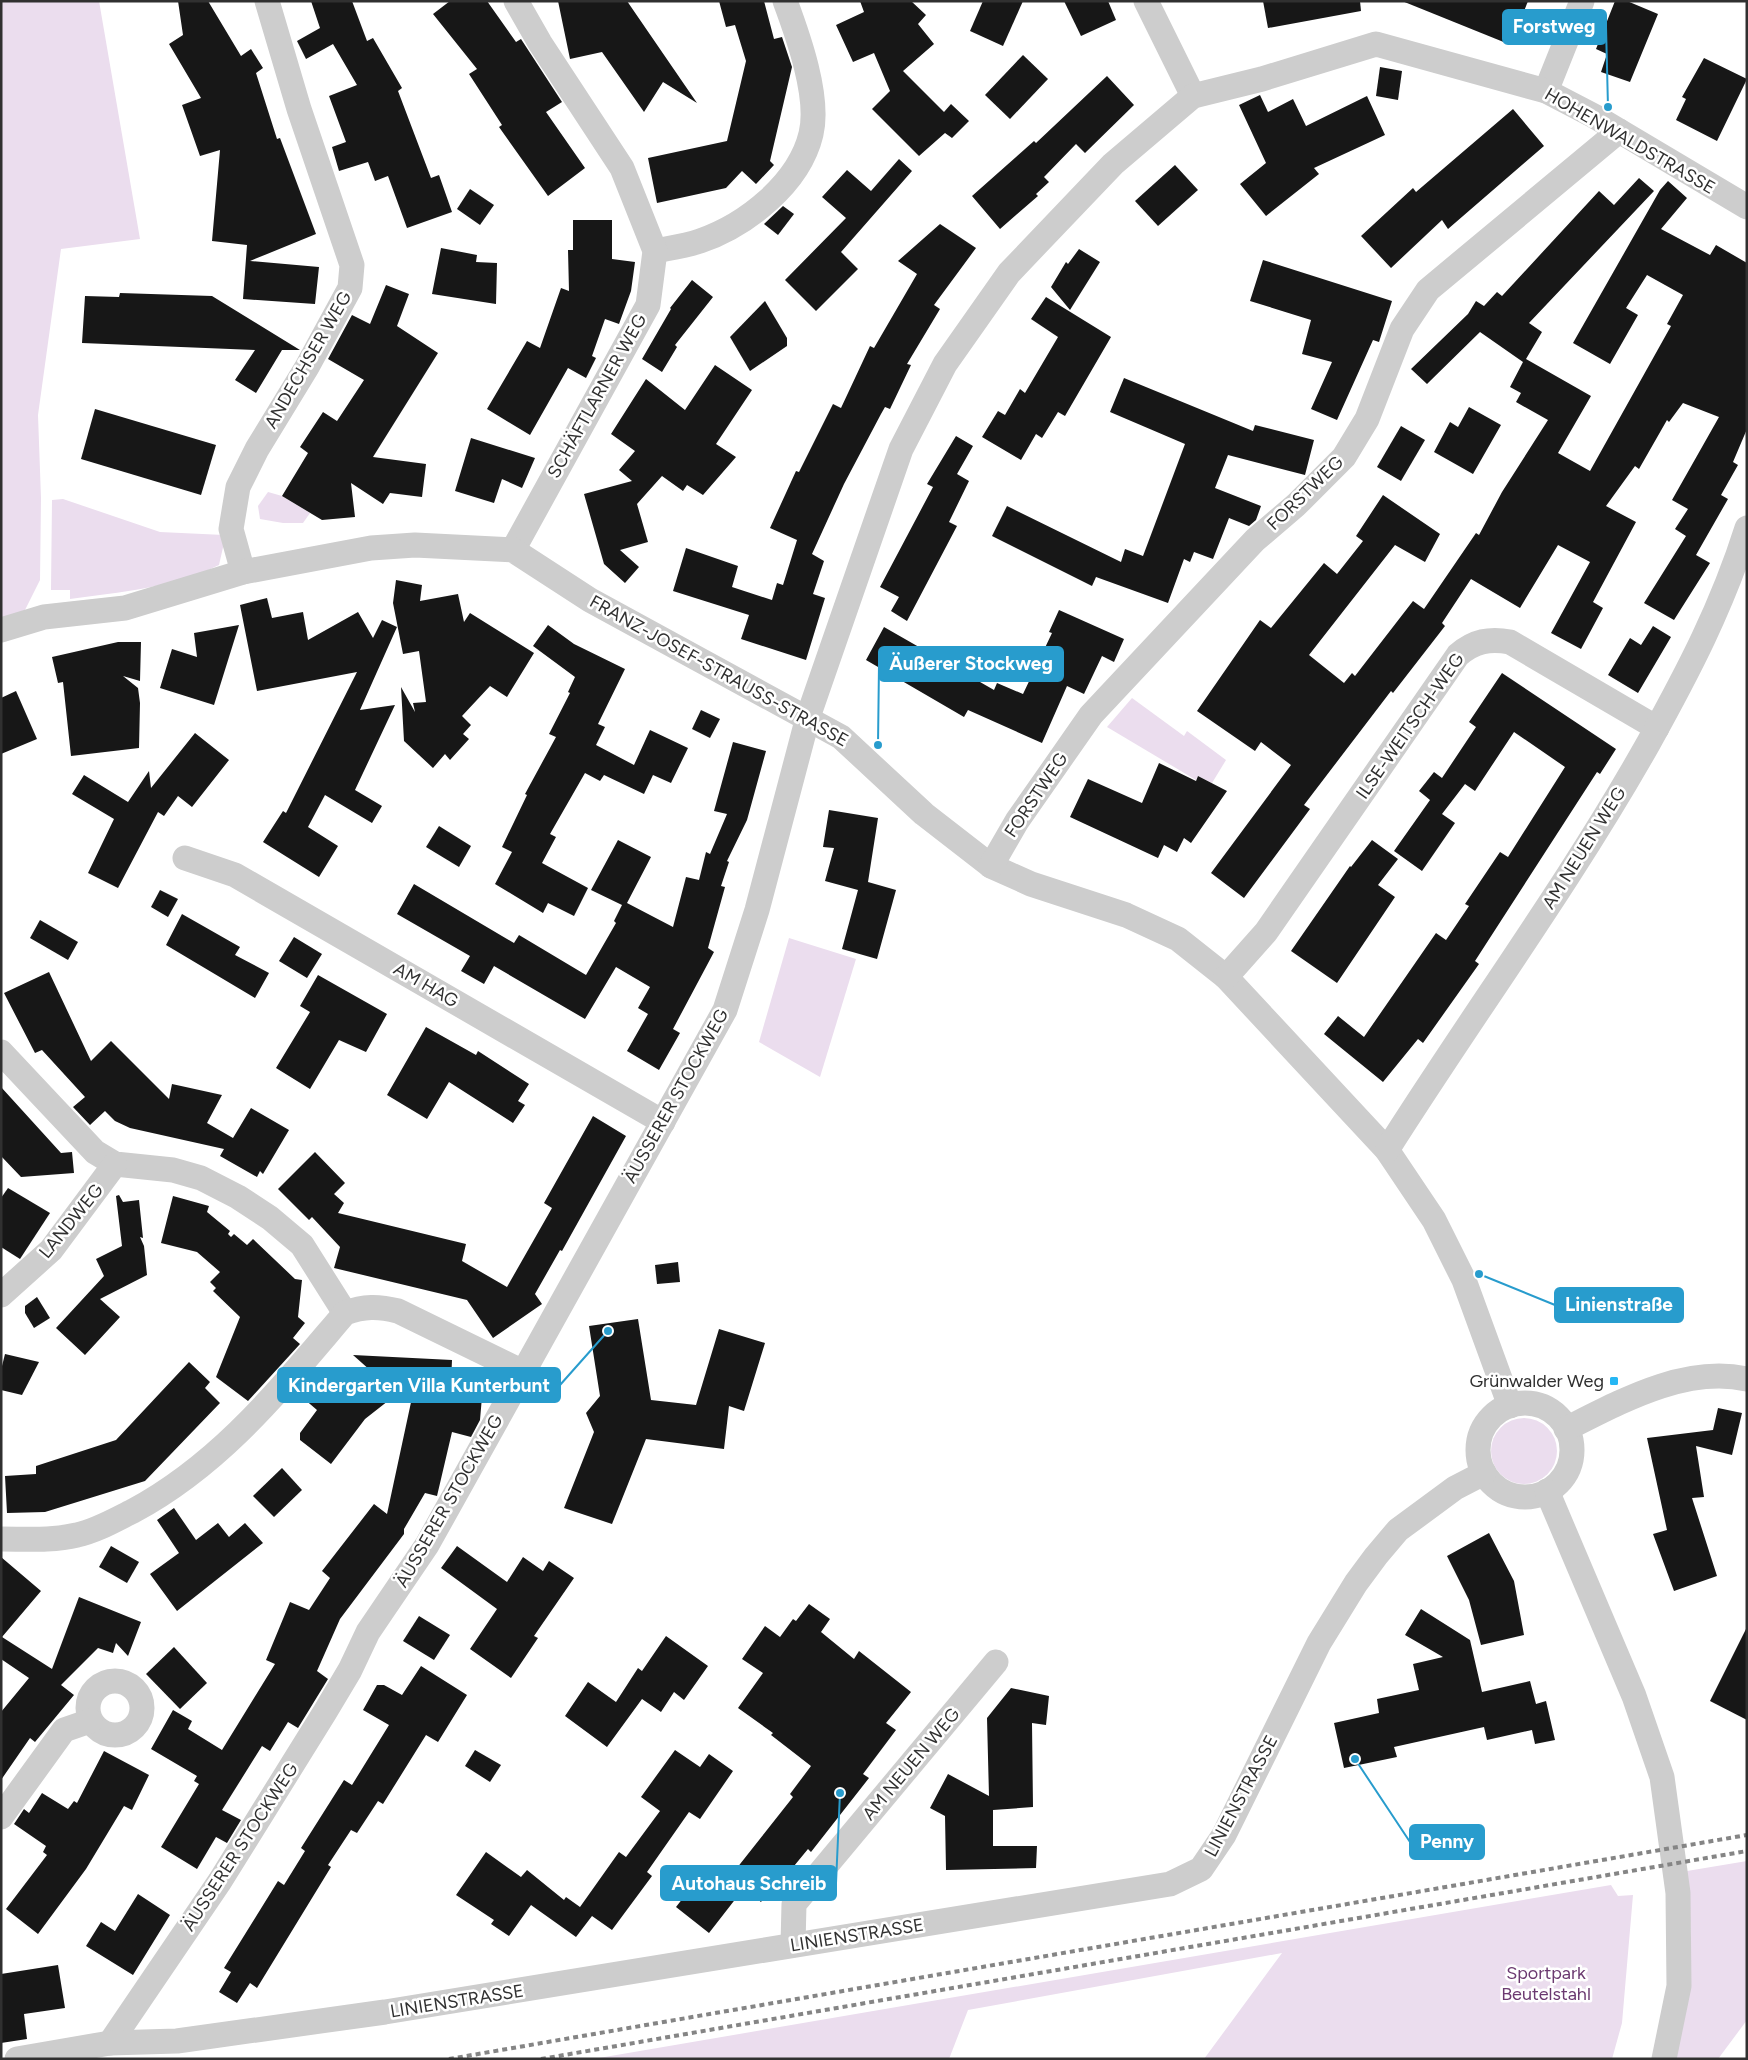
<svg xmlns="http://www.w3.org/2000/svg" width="1748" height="2060" viewBox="0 0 1748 2060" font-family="Figtree,sans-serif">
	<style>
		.green { fill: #ebddee }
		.building { fill: #171717 }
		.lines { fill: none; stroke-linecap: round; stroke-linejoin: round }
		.minor { stroke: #cdcdcd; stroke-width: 25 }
		.rail { stroke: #858585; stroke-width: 4; stroke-dasharray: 5 4; stroke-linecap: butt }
		.poi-dot { fill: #26b7f4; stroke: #fff; stroke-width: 2 }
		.labels { text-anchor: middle; stroke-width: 5; stroke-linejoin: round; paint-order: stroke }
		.street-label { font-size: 18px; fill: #303030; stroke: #fff }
		.poi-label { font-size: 18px; fill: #303030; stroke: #fff; text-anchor: end }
		.park-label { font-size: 18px; fill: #6b3970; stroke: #fff }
		.leader { fill: none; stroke: #289ccd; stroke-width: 2 }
		.callout-dot { fill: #289ccd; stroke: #fff; stroke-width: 2 }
		.callout { fill: #289ccd; stroke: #289ccd; stroke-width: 2 }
		.callout-label { font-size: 19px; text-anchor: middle; font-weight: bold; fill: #fff }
	</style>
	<rect width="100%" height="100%" fill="#fff"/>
	<g class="green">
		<path d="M1,1H99L140,239L61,249L38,415L41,498L40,580L24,612L1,619Z"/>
		<path d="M268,492L282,496L310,513L303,523H283L260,519L258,506Z"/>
		<path d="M63,499L160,532L224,535V543L219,565C174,588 119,592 70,599V590H51L52,500Z"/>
		<path d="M1132,698L1184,736L1187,731L1226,760L1212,783L1198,776L1196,780L1107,727Z"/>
		<path d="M789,938L856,959L820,1077L759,1042Z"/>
		<circle cx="1524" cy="1451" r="33"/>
		<path d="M1747,1861V2020L1718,2059H1675L1689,1992L1691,1936L1687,1871Z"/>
		<path d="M1611,1885L1618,1896L1633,1895L1622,2023L1612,2059H1204L1282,1953L968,2010L949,2059H593Z"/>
	</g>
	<g class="building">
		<path d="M178,1H208L241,56L251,49L263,68L256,73L277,139L280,138L316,234L250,261L319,267L315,304L243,299L247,245L212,241L220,150L200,156L182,105L201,98L169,44L183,35Z"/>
		<path d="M311,1H352L367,41L373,38L402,88L398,91L431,178L439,175L452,212L407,228L388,176L375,181L368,162L339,171L332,147L346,142L329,96L357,85L333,44L306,59L297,41L320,28Z"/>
		<path d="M450,1H487L516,42L521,39L562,102L546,112L585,168L548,196L499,127L502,125L469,74L477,69L433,14Z"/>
		<path d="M558,1H627L697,103L663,82L644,112L602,52L570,59Z"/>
		<path d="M719,1H764L774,39L782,37L792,67L770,161L774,165L756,184L742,171L726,188L657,203L648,158L727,141L746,61L735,25L726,27Z"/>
		<path d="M860,1H911L926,15L918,24L934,44L903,71L944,112L951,104L969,121L952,138L945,133L919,156L872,109L890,91L874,53L853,62L836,25L864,12Z"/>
		<path d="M983,1H1023L1003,46L970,31Z"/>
		<path d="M1064,1H1108L1116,20L1081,36Z"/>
		<path d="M1263,1H1360L1361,11L1268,28Z"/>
		<path d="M1402,1H1528L1511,45Z"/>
		<path d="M1615,1H1627L1658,14L1630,82L1601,72L1607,54L1596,49Z"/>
		<path d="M1023,55L1048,79L1010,119L985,95Z"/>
		<path d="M1704,58L1747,79L1717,141L1676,120L1686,99L1682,97Z"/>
		<path d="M1380,67L1402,71L1398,100L1376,96Z"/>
		<path d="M1107,76L1134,105L1085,153L1076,144L1044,177L1049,182L1036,194L1038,196L1000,229L972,196L1034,141L1036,143Z"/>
		<path d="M1260,95L1268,112L1293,99L1306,126L1367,96L1385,135L1314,168L1319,174L1266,216L1240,184L1266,163L1239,105Z"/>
		<path d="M1513,109L1544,146L1448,229L1442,220L1391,268L1361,236L1413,188L1416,192Z"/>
		<path d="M899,159L912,171L841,252L858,269L816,311L785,280L846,218L822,197L847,170L871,191Z"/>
		<path d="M1175,165L1198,190L1158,226L1135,201Z"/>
		<path d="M1639,178L1654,191L1529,323L1542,332L1526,359L1591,396L1558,453L1590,471L1671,326L1667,324L1683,295L1647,275L1626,308L1638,315L1610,364L1573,343L1660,190L1668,181L1687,198L1661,229L1710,255L1716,245L1747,263V429L1733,462L1738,465L1721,495L1728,499L1696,555L1710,563L1674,620L1644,603L1686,536L1675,529L1688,509L1672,500L1719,417L1683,403L1669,422L1667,420L1639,469L1635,466L1606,506L1636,522L1593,602L1603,608L1581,649L1551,633L1590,562L1558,545L1520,608L1471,579L1442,623L1445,626L1393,693L1391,691L1304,805L1310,809L1244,898L1211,873L1291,765L1261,742L1255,751L1197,711L1260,620L1271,628L1324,563L1337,574L1363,541L1356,536L1383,495L1440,534L1425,562L1395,545L1309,655L1344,683L1352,673L1355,676L1413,601L1424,609L1476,533L1479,535L1502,492L1548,420L1516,402L1521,393L1510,387L1523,362L1480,332L1427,384L1411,369L1468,314L1476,301L1484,306L1497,292L1502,296L1599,191L1614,205Z"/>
		<path d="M470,189L494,205L480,225L457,209Z"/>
		<path d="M783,206L794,214L778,235L764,224Z"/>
		<path d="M573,220H612V259L635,262L631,291L619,324L605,319L592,356L596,358L586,378L568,368L530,435L487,409L527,341L540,348L561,288L569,291L568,250H573Z"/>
		<path d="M940,224L976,248L934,305L940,309L907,364L911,365L890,409L885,407L881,414L844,484L812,554L824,561L813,594L825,598L806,660L741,639L749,615L673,591L686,548L738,566L732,587L772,600L777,583L783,585L797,540L770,528L796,471L799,472L833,404L841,408L870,346L874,348L917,274L898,261Z"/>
		<path d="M441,248L477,255L476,262L497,263L496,304L432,294Z"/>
		<path d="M1079,249L1100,262L1070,310L1051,287L1066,262L1068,264Z"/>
		<path d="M1263,260L1392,301L1379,342L1373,340L1337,420L1311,409L1332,362L1302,354L1311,320L1250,301Z"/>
		<path d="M692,280L713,297L675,345L677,347L662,372L642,359L671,309L670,308Z"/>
		<path d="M386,285L409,294L397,326L438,353L373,457L426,464L422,497L390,493L383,504L351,483L355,517L322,520L282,496L308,453L300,447L323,412L337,421L364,380L328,359L352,315L370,324Z"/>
		<path d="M120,293L212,296L300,350H282L256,393L235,380L255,350L82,343L85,296L119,297Z"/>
		<path d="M1046,297L1111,337L1065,416L1058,412L1042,438L1036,434L1021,460L982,437L998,411L1005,415L1020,389L1025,393L1058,337L1031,319Z"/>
		<path d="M765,301L787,338V346L750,371L730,337Z"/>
		<path d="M715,365L752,390L716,444L736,457L703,495L687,485L683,491L662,476L637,504L648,542L620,550L639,567L625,583L604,564L584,494L632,481L619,470L635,451L611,434L646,379L685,410Z"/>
		<path d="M1124,378L1253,431L1255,425L1314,440L1305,475L1228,455L1215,488L1261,506L1256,520L1249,526L1229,518L1213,559L1194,552L1190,562L1184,559L1168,603L1096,577L1092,586L992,536L1007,506L1121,562L1125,549L1143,556L1185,444L1110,412Z"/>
		<path d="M1469,407L1501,425L1473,474L1434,452L1450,422L1458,427Z"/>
		<path d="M95,409L216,445L201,495L81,459Z"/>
		<path d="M1401,426L1425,440L1401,481L1377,467Z"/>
		<path d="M956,436L973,446L957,474L969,481L949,522L957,526L907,621L891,611L899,597L880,587L933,487L927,484Z"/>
		<path d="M471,438L535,458L522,488L502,479L494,503L455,491Z"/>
		<path d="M396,580L422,585L420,601L458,594L464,622L470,613L534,653L507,697L490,686L462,716L471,725L463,734L469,739L450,760L445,754L433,768L404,741L401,687L415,712L413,703L426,702L419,651L403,654L393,603Z"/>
		<path d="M267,598L272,618L303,612L308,640L358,612L373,638L382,620L397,627L360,710L395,705L355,790L382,806L372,823L325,795L308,827L338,846L319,877L263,842L283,811L286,813L357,672L257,691L240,605Z"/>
		<path d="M1059,610L1124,639L1114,662L1102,656L1084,694L1067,686L1042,743L968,710L964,717L866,660L884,627L994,690L997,683L1023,694L1052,633L1049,632Z"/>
		<path d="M239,625L214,705L160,688L172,649L197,657L194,633Z"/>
		<path d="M548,625L574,644L625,669L598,724L605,727L596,745L634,765L650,730L688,748L671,783L653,775L644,794L604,775L600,781L585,773L550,834L556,837L542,863L588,888L574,916L548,903L543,913L495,884L512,852L502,847L527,795L525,794L556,737L549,734L570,693L568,692L575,677L533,646Z"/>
		<path d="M1653,626L1671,637L1638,693L1608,675L1630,638L1641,645Z"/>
		<path d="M118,642H141L140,681L123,676L138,688L140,703L139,748L71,756L63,682L58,683L52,657Z"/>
		<path d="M1502,673L1616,749L1600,774L1597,772L1475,961L1479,964L1423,1043L1418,1039L1383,1082L1324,1034L1338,1016L1364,1037L1436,933L1446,940L1469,906L1465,904L1500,852L1508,857L1565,767L1514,732L1475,791L1465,784L1442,814L1455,823L1422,871L1394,851L1430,800L1419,791L1434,772L1442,778L1476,727L1469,722Z"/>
		<path d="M16,691L37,739L1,754V698Z"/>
		<path d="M701,710L720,719L710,738L692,729Z"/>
		<path d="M195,733L229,760L192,807L178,796L164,816L158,812L118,888L88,873L114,819L72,794L84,775L128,802L149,771L151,788Z"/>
		<path d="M733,742L766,751L747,820L727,861L729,862L721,886L725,887L708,948L714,952L673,1029L680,1033L659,1070L627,1051L648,1014L638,1008L650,987L616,967L585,1019L494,966L484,984L461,971L470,956L397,914L414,884L514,943L519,935L586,975L616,923L614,921L622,905L591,890L618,840L651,857L627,903L673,927L686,877L699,880L706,852L710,854L727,814L714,811Z"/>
		<path d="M1159,763L1196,781L1198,776L1227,791L1191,843L1184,838L1177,852L1164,845L1158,858L1070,817L1088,779L1142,803Z"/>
		<path d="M829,810L878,818L868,882L896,890L877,959L842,949L858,890L825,881L834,848L823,847Z"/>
		<path d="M439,826L471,846L459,867L426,847Z"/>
		<path d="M1372,840L1398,859L1378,885L1395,897L1337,983L1291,951L1350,866L1351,867Z"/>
		<path d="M160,890L178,899L168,917L151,907Z"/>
		<path d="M182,914L240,947L235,955L269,973L255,998L166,945Z"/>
		<path d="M40,920L78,942L68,960L30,938Z"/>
		<path d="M294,937L322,954L307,978L279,961Z"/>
		<path d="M49,972L91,1061L111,1041L169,1099L172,1084L222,1095L207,1123L233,1138L251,1108L289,1130L263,1174L260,1171L257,1177L220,1156L224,1149L130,1128L115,1121L105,1111L90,1125L73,1107L85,1097L42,1050L35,1053L4,993Z"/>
		<path d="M318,975L387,1014L366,1052L339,1040L310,1089L276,1068L310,1012L300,1006Z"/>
		<path d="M426,1027L476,1055L478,1051L529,1084L518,1101L525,1105L513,1123L449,1082L427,1119L387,1095Z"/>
		<path d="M1,1087L61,1153L72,1152L74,1173L21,1177L1,1156Z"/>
		<path d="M593,1116L626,1136L562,1251L560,1250L535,1294L542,1304L493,1338L467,1300L334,1268L340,1247L312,1217L309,1220L278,1189L315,1152L345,1183L334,1194L344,1203L338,1213L466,1244L462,1261L507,1287L552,1208L544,1203Z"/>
		<path d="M8,1188L50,1213L20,1259L1,1247V1198Z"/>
		<path d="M119,1195L123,1202L139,1200L143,1238L140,1237L144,1246L147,1275L100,1299L120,1317L85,1355L56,1328L104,1276L96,1259L122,1246L116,1196Z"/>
		<path d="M173,1196L209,1206L207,1212L230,1231L228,1234L231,1237L234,1234L247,1245L253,1239L295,1279L302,1280L298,1317L305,1323L293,1338L300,1344L248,1401L216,1377L240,1317L213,1291L216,1288L210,1282L220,1272L197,1252L161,1243Z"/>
		<path d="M678,1262L680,1282L657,1284L655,1265Z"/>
		<path d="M37,1297L50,1318L34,1328L25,1313V1306Z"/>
		<path d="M638,1319L651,1400L696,1405L719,1329L765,1343L744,1411L729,1406L724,1449L646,1439L612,1524L564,1508L594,1432L586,1413L600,1396L589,1326Z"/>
		<path d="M5,1354L39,1362L22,1395L1,1390V1370Z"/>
		<path d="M353,1355L452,1360L451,1383L483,1385L480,1420L471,1437L452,1432L437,1496L425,1493L404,1529V1534L340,1619L317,1671L328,1679L298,1728L288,1722L270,1751L262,1746L222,1810L241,1820L227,1843L216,1837L197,1869L161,1847L199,1784L194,1781L197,1776L151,1749L173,1710L192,1721L188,1729L222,1750L275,1664L266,1660L290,1602L309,1610L330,1578L322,1571L374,1504L387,1514L416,1379L365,1419L331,1464L300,1440V1433L317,1410L296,1392L314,1372L341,1395L371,1371Z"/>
		<path d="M189,1362L210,1382L205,1388L220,1403L145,1481L45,1512L7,1513L5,1476L36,1474V1466L116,1440Z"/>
		<path d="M1718,1408L1742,1413L1732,1455L1696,1446L1704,1497L1692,1498L1717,1576L1674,1591L1653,1534L1667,1530L1647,1438L1713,1430Z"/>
		<path d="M282,1468L302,1490L274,1517L253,1496Z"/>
		<path d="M174,1508L196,1540L218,1523L229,1537L245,1523L263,1543L177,1611L150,1574L179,1553L157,1520Z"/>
		<path d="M1489,1533L1514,1581L1524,1635L1481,1645L1469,1600L1447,1556Z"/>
		<path d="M111,1546L139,1562L127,1583L99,1567Z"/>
		<path d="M457,1546L507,1582L523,1557L543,1571L549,1561L574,1578L534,1636L538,1638L511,1678L470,1649L497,1609L441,1568Z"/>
		<path d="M1,1557L41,1591L2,1637L52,1669L79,1597L141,1622L128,1656L116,1643L113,1653L98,1648L61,1685L74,1695L35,1742L30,1738L1,1780V1712L29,1678L1,1659Z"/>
		<path d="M809,1604L830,1619L821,1632L854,1659L859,1651L911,1692L886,1723L896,1730L863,1774L869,1778L811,1852L808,1849L771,1894L768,1892L761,1902L744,1888L709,1933L676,1907L701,1875L709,1881L718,1869L729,1878L793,1797L790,1794L811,1766L771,1735L773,1733L738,1708L763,1673L742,1659L765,1626L780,1637L793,1619L796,1621Z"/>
		<path d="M1421,1609L1470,1640L1482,1692L1530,1681L1536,1704L1546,1701L1555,1740L1535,1744L1532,1730L1487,1740L1484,1727L1394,1747L1397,1757L1344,1768L1334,1723L1379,1713L1377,1699L1419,1690L1413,1664L1443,1657L1405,1635Z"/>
		<path d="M419,1616L450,1635L434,1660L403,1641Z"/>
		<path d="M1747,1627V1720L1710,1701Z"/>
		<path d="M666,1636L708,1666L684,1700L674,1692L661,1712L642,1699L607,1747L565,1716L588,1682L616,1702L638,1668L642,1671Z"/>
		<path d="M174,1647L207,1683L180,1709L146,1674Z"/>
		<path d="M421,1666L467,1695L438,1742L426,1735L383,1804L378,1801L357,1833L351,1830L328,1865L331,1867L257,1988L250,1983L237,2003L219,1992L231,1972L224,1968L278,1881L284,1885L305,1851L301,1848L344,1780L352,1785L389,1725L363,1710L377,1685H384L402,1695Z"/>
		<path d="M1011,1688L1049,1696L1046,1725L1032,1723L1033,1807L993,1810V1846H1037L1036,1868L946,1870L945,1816L930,1808L948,1774L989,1796L987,1718Z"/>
		<path d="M475,1750L501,1765L490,1782L465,1766Z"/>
		<path d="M675,1750L700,1767L709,1754L733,1771L700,1819L689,1812L647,1872L652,1876L612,1930L592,1916L576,1937L531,1905L509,1936L491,1924L494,1920L456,1895L486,1852L521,1877L527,1870L564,1900L566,1897L580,1907L619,1852L626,1857L660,1811L641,1797Z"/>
		<path d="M104,1751L149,1775L132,1810L124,1806L86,1869L38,1934L6,1909L47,1855L43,1852L46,1846L14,1824L24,1809L29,1813L42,1793L68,1809L74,1801L77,1803Z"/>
		<path d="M138,1894L170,1915L133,1975L86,1946L101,1922L115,1931Z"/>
		<path d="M58,1965L65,2008L24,2014L27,2039L1,2043V1974Z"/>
	</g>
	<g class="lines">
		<g class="minor">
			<path d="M1146,1L1193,96"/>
			<path d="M1546,91L1582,1"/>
			<path d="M655,251C670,248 686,246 700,241C746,225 799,184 811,134C820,97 798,36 785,1"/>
			<path d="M513,550L648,305L655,251L622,168L540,43L516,1"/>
			<path d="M243,572L231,529L238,487L257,449L307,367L350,288L352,265L299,109L267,1"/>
			<path d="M1,630L44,617L125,608L243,572L371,548L415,545L513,550L590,600L841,737L924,814L991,866L1031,884L1126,915L1178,939L1226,977L1387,1150L1434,1220L1464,1280L1510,1406"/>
			<path d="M185,858L235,875L663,1122"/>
			<path d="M991,866L1017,821L1091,715L1255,540L1296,505L1344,457L1367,419L1402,329L1428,290L1619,131"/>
			<path d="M1226,977L1266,932L1458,655C1474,641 1490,638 1510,642L1657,728"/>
			<path d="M1,1052L95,1152L115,1164L173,1170L201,1178L238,1197L270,1218L302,1245L345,1313"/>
			<path d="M1387,1150C1473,1014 1569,884 1648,744C1688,672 1722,607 1747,528"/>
			<path d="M1,1295L51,1250L115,1164"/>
			<circle cx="1525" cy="1450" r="47"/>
			<path d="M1566,1429C1620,1402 1685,1365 1747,1379"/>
			<path d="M1547,1491L1634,1696L1662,1777L1678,1893L1679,1986L1664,2059"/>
			<path d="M1,1539C26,1539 53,1541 77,1535C96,1531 115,1520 133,1511C222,1463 280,1389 345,1313C364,1306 378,1306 398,1311L523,1372"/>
			<circle cx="115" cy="1708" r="27"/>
			<path d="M1,1817L64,1730L90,1721"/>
			<path d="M793,1945L794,1904L996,1662"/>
			<path d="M110,2043L220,1881L325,1712L350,1670L368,1632L427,1545L725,1010L757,910L808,717L901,449L945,364L1009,273L1113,164L1193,96L1262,79L1376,44L1546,91L1594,116L1747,207"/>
			<path d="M17,2059L110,2043L177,2041L385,2012L1170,1884L1201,1869L1224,1835L1319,1643L1356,1583L1376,1556L1398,1530L1455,1488L1484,1473"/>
		</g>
		<g class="rail">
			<path d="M449,2059L1747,1835"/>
			<path d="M541,2059L1747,1851"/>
		</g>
	</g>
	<rect class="poi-dot" x="1609" y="1376" width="10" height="10" rx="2.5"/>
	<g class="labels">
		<g class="street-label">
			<text transform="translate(1630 141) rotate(30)" y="6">HOHENWALDSTRASSE</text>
			<text transform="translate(308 360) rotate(-60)" y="6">ANDECHSER WEG</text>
			<text transform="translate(597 396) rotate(-61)" y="6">SCHÄFTLARNER WEG</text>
			<text transform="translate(1305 493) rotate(-44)" y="6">FORSTWEG</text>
			<text transform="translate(719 671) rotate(29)" y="6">FRANZ-JOSEF-STRAUSS-STRASSE</text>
			<text transform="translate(1410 726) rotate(-55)" y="6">ILSE-WEITSCH-WEG</text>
			<text transform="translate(1036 795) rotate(-56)" y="6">FORSTWEG</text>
			<text transform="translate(1584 848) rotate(-58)" y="6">AM NEUEN WEG</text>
			<text transform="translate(426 985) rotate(30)" y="6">AM HAG</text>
			<text transform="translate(676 1096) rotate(-61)" y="6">ÄUSSERER STOCKWEG</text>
			<text transform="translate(71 1221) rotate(-51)" y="6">LANDWEG</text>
			<text transform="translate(449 1501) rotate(-60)" y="6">ÄUSSERER STOCKWEG</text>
			<text transform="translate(911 1764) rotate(-50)" y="6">AM NEUEN WEG</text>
			<text transform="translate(1241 1796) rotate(-62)" y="6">LINIENSTRASSE</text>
			<text transform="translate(240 1847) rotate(-57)" y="6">ÄUSSERER STOCKWEG</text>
			<text transform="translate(857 1935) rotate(-9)" y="6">LINIENSTRASSE</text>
			<text transform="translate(457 2001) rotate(-9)" y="6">LINIENSTRASSE</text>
		</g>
		<g class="poi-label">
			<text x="1604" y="1387">Grünwalder Weg</text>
		</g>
		<g class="park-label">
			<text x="1546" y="1979">Sportpark<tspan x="1546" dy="21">Beutelstahl</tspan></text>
		</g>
	</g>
	<path class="leader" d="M1608 107L1606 27M878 745L879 664M1479 1274L1555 1305M608 1331L560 1385M1355 1759L1410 1842M840 1793L836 1883"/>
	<g class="callout-dot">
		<circle cx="1608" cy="107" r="5"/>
		<circle cx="878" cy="745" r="5"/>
		<circle cx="1479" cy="1274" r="5"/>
		<circle cx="608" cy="1331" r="5"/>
		<circle cx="1355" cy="1759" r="5"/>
		<circle cx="840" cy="1793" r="5"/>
	</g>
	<g class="callout">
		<rect x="1503" y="10" width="103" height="34" rx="5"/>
		<rect x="879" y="647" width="184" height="34" rx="5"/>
		<rect x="1555" y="1288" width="128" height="34" rx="5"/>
		<rect x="278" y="1368" width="282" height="34" rx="5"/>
		<rect x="1410" y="1825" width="74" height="34" rx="5"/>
		<rect x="661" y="1866" width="175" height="34" rx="5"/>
	</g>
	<g class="callout-label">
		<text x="1554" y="33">Forstweg</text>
		<text x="971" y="670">Äußerer Stockweg</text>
		<text x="1619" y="1311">Linienstraße</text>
		<text x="419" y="1392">Kindergarten Villa Kunterbunt</text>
		<text x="1447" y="1848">Penny</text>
		<text x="749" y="1890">Autohaus Schreib</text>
	</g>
	<rect width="1748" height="2060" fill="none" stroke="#303030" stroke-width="5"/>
</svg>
